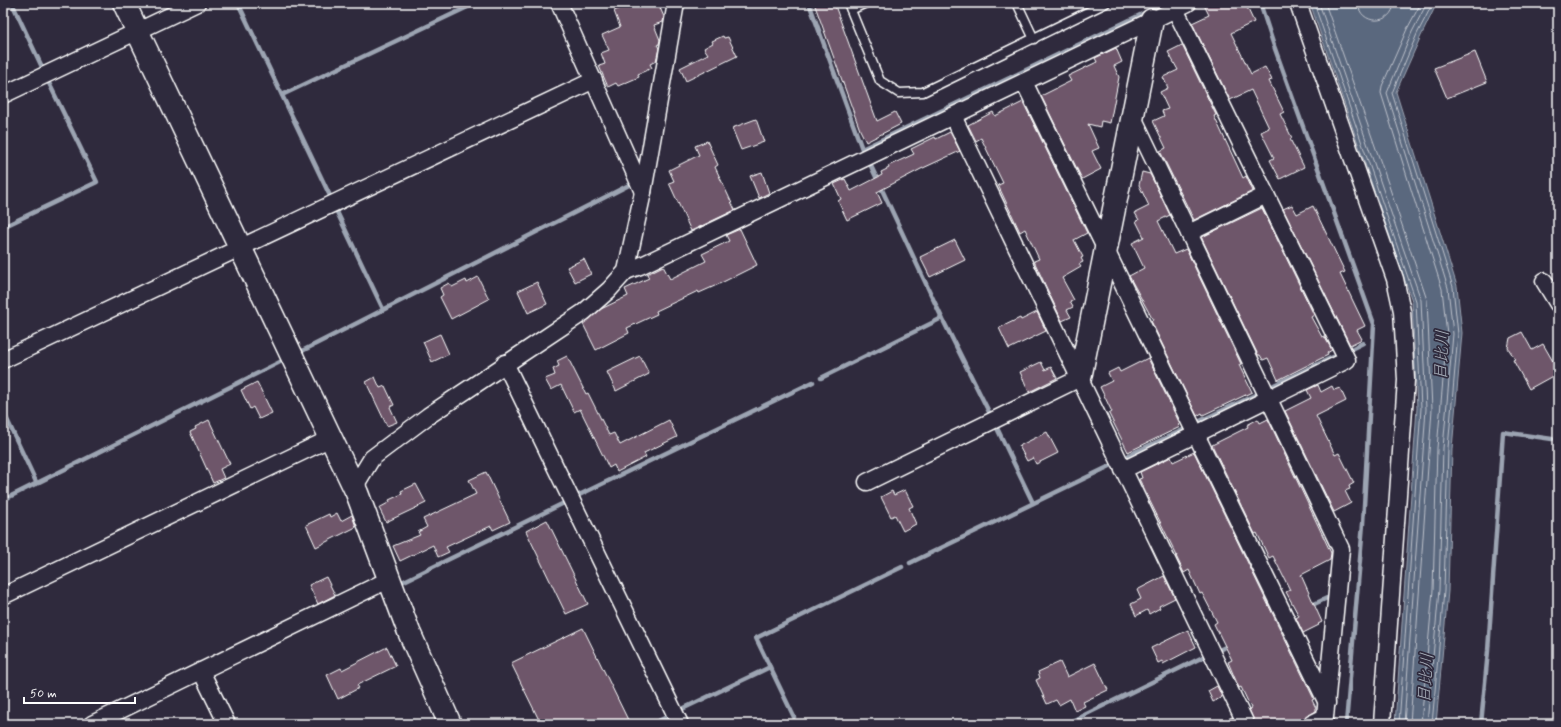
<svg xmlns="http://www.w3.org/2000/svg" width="1561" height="727" viewBox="0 0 1561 727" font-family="Mynerve,'Klee One',sans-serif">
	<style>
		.water { fill: #5a677e; stroke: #9ca4b2 }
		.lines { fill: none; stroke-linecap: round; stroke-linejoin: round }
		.shore { stroke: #bdc2cb; stroke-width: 1 }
		.stream { stroke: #9ca4b2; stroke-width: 4.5 }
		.building { fill: #6e576b; stroke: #fff }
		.lane-casing { stroke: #fff; stroke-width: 11 }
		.street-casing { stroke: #fff; stroke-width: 19 }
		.secondary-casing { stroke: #fff; stroke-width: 25 }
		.lane { stroke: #2f2a3d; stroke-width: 8 }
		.street { stroke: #2f2a3d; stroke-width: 16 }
		.secondary { stroke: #2f2a3d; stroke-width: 22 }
		.labels { text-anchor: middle; stroke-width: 3.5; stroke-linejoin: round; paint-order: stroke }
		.water-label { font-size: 17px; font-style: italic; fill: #acb3be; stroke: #2f2a3d }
	</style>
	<rect width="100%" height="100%" fill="#2f2a3d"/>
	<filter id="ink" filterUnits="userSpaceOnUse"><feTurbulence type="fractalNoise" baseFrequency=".025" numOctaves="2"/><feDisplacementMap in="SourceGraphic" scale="8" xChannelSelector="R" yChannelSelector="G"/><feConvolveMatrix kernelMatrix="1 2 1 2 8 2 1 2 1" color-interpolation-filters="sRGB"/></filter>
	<g filter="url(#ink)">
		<path class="water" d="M1310,3H1367L1376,6L1383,3H1437L1421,36L1396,92L1457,286L1462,333L1452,449L1448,591L1436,724H1395L1417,408L1412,301Z"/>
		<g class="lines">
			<g class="shore">
				<path d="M1314,3L1416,301L1421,408L1399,724"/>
				<path d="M1319,3L1421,300L1426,409L1404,724"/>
				<path d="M1325,3L1389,186L1427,300L1432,409L1410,724"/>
				<path d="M1358,3C1359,26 1393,26 1394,3"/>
				<path d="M1421,724L1433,590L1437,448L1447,334L1442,289L1381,93L1382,86L1407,29L1421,3"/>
				<path d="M1427,724L1439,590L1443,448L1453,334L1448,288L1387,93L1412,32L1427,3"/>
				<path d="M1432,724L1444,591L1448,448L1458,334L1453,287L1392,93L1417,34L1433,3"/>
			</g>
			<g class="stream">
				<path d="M12,3L42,67"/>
				<path d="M238,3L331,198"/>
				<path d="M809,3L862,149L1165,3"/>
				<path d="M1260,3L1274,46L1374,324L1363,524L1346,724"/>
				<path d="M282,95L476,3"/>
				<path d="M337,212L383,309"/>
				<path d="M3,227L97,182L48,81"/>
				<path d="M942,318L991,416"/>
				<path d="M1351,349L1363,343"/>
				<path d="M300,352L631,184"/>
				<path d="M821,378L942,318L870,164"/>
				<path d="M1274,385L1333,357"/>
				<path d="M3,411L37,484"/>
				<path d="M1200,421L1255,395"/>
				<path d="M996,426L1033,503"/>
				<path d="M1129,455L1183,430"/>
				<path d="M575,497L813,382"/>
				<path d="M3,500L284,360"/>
				<path d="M910,563L1110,466"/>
				<path d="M398,584L564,503"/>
				<path d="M1310,606L1327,598"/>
				<path d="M1221,649L1230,645"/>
				<path d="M678,711L770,667"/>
				<path d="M794,717L756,638L902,567"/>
				<path d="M652,724L669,716"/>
				<path d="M1066,724L1203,657"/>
				<path d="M1481,724L1488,651L1503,432L1552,439"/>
			</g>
		</g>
		<g class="building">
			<path d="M633,3H658L664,17L663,22L654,25L660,40L659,44L657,45L659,48L656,61L650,64L652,68L638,74L639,77L618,86L616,83L608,87L599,66L605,64L601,53L609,50L602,35L620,27L614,11Z"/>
			<path d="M814,3H834L877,121L895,112L901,124L866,142L860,130Z"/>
			<path d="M1203,3H1245L1254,22L1231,33L1251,74L1265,67L1272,80L1269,81L1284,112L1280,114L1292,138L1290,139L1304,167L1280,179L1270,160L1274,158L1261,132L1269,128L1251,90L1230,100L1192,23L1209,15Z"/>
			<path d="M723,36L724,38L728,37L737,56L686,81L680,68L708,54L704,48L713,43L712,41Z"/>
			<path d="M1182,45L1216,115L1214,116L1243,178L1246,176L1253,191L1194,220L1160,151L1166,148L1153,121L1164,116L1162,111L1168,109L1160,92L1168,88L1163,77L1178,70L1168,52Z"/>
			<path d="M1116,48L1122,62L1114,66L1119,77L1110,123L1101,121L1100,127L1088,124L1099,148L1092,151L1101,169L1082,179L1041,96L1071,81L1068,76L1097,62L1095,58Z"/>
			<path d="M1475,52L1487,82L1447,98L1434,68Z"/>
			<path d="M1023,102L1087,233L1074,240L1083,257L1081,258L1083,262L1079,264L1081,267L1062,278L1074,300L1070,302L1073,307L1067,310L1071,317L1062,321L1034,261L1039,259L1025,229L1020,232L998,185L1003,183L981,138L976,141L968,125L993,112L995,116Z"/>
			<path d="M756,119L764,142L741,150L732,128Z"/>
			<path d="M950,132L960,151L921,169L877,192L882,203L847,220L838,201L841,199L834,184L845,179L851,191L882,175L881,172L889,168L888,166L914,154L911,149L935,137L936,139Z"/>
			<path d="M707,141L718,165L715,167L735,210L691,231L669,183L674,181L669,170L699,155L695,146Z"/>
			<path d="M762,172L769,193L759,198L750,176Z"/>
			<path d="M1142,172L1150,174L1170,215L1158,221L1174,254L1186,249L1241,364L1239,365L1252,392L1203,415L1202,413L1197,416L1151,321L1153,320L1129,276L1144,268L1132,243L1144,237L1136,221L1139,220L1135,213L1149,206L1139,185Z"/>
			<path d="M1292,205L1297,214L1313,206L1345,272L1340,274L1365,326L1357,330L1362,339L1350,345L1283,209Z"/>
			<path d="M1262,208L1314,315L1311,317L1322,337L1324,336L1332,350L1327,353L1328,355L1278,380L1268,358L1263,360L1260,355H1258L1202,239V237Z"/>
			<path d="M740,229L757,265L717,285L699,293L698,291L656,311L657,314L627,328L629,333L596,350L583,324L601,309L628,296L625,289L649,278L647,274L663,266L670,279L706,261L702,254L729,241L726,235Z"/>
			<path d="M955,240L965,260L930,277L920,257Z"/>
			<path d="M584,259L591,274L575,282L567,267Z"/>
			<path d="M478,277L489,299L451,319L440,297L443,295L440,288L449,283L452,287L466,280L467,283Z"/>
			<path d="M537,282L547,304L528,313L518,291Z"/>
			<path d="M1037,312L1046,331L1009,349L999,328L1020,318L1021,320Z"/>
			<path d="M1522,332L1532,350L1543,344L1558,370V373L1529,389L1513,360L1515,359L1508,348L1510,338Z"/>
			<path d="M440,334L449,354L432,362L423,342Z"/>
			<path d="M567,356L586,394L588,393L609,435L614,433L620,445L669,420L677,437L644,453L646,457L617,472L614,465L609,468L580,409L574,412L561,385L551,390L545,379L555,375L553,369L559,366L557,361Z"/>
			<path d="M640,356L649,374L616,391L607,372Z"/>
			<path d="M1148,358L1180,424L1178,425L1180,427L1128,452L1109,414L1112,412L1100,387L1112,381L1108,373L1118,368L1120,372Z"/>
			<path d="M1041,362L1045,370L1051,367L1057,378L1029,392L1020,372Z"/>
			<path d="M375,377L380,388L385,386L394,405L390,407L397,422L387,426L366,382Z"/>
			<path d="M257,382L272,413L259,419L253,407L250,409L241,390Z"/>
			<path d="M1318,385L1321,392L1332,386L1334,390L1340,388L1346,401L1316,416L1335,455L1339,453L1354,483L1349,486L1350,489L1345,491L1351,503L1334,512L1285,411L1311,398L1307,390Z"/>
			<path d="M1258,419L1260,423L1268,419L1331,553L1330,560L1301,575L1322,622L1318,624L1319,625L1303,633L1296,618L1299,616L1286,592L1290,590L1273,556L1269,558L1257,533L1255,534L1212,445L1248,427L1247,425Z"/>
			<path d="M209,420L230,464L220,469L224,478L213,483L190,432L196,429L195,427Z"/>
			<path d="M1047,432L1058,453L1036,464L1033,458L1027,461L1019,446Z"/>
			<path d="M1194,452L1314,699L1312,700L1316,708V711L1295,724H1255L1249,709L1251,708L1241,687L1239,688L1228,662L1232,660L1214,624L1217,622L1202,593L1200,594L1189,570L1184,573L1176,556H1177L1139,479L1142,478L1140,472L1171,457L1173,462Z"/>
			<path d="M486,472L510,522L493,530L491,526L446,547L449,552L438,557L433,545L400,561L393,546L420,535L418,532L427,527L423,519L476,494L469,480Z"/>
			<path d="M416,484L426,503L386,522L379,508L390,502L389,500L402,494L401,491Z"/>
			<path d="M905,490L913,506L909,508L916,524L903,531L895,515L891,517L881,497L892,491L894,495Z"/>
			<path d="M337,513L341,521L352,515L356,527L316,547L306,525L329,514L330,517Z"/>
			<path d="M547,520L588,604L566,614L526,531Z"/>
			<path d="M1164,576L1175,598L1159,606L1160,608L1149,614L1147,610L1136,616L1131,604L1141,599L1137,590Z"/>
			<path d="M326,577L335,595L318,604L309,585Z"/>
			<path d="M583,628L630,724H541L511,663Z"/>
			<path d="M1188,630L1196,647L1163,664L1162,661L1158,663L1151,648Z"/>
			<path d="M387,647L396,666L357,685L359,688L338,699L327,675L341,668L342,670Z"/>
			<path d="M1060,662L1067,677L1095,663L1108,690L1083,702L1085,706L1075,711L1070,699L1059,705L1056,700L1047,704L1036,680L1040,678L1038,672Z"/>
			<path d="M1217,686L1222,697L1213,702L1208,691Z"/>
			<path d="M1232,717L1235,724H1218Z"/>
		</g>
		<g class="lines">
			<defs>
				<g id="lane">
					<path d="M848,3L880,81L899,93L923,92L1106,3"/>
					<path d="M1017,3L1034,39"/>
					<path d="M851,10L866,3"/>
				</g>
				<g id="street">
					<path d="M559,3L643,192"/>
					<path d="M1298,3L1395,279L1402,311L1406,380L1382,724"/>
					<path d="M1024,82L1327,703"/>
					<path d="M3,95L197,3"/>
					<path d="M953,116L1246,724"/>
					<path d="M1133,117L1341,549L1325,717L1311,724"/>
					<path d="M1189,233L1266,195"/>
					<path d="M626,271L640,266L1188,3"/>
					<path d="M1544,281L1558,304"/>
					<path d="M3,360L594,80"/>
					<path d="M505,363L680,724"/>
					<path d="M1123,470L1347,360L1175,9"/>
					<path d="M867,482L1080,378"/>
					<path d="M357,493L358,481L372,458L428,416L584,312L609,290L626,271L643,192L676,3"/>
					<path d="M3,596L331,438"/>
					<path d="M201,671L227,724"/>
					<path d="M92,724L388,580"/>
				</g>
				<g id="secondary">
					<path d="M124,3L357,493L409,632L450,724"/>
					<path d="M1080,378L1152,20"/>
				</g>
			</defs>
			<use href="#lane" class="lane-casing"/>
			<use href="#street" class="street-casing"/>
			<use href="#secondary" class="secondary-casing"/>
			<use href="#lane" class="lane"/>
			<use href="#street" class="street"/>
			<use href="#secondary" class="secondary"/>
		</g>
	</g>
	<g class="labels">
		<g class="water-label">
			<text transform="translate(1441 355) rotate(-88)" y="6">目比川</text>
			<text transform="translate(1425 678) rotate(-86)" y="6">目比川</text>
		</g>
	</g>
	<rect width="1561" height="727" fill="none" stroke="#2f2a3d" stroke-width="16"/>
	<rect x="8" y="8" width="1545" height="711" fill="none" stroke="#fff" stroke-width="1.5" filter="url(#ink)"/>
	<path d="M24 697v6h111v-6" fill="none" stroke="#ffffff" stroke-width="2"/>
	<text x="30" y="697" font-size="12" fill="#ffffff" stroke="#2f2a3d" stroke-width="3" paint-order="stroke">50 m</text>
</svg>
